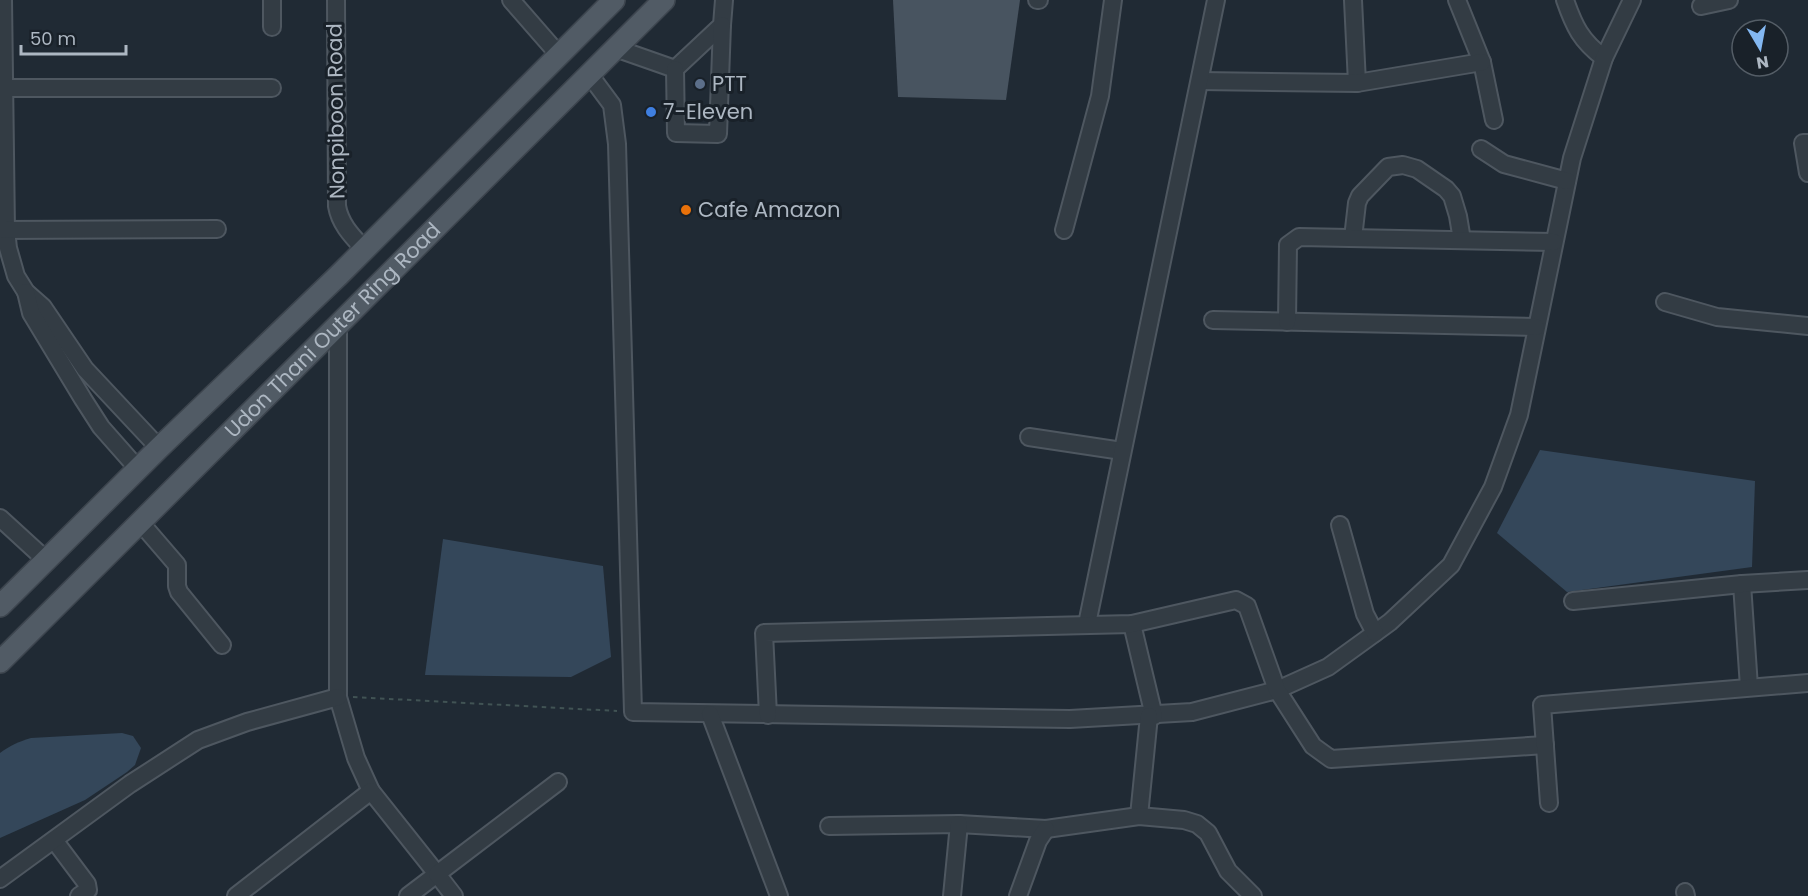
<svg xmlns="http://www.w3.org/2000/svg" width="1808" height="896" viewBox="0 0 1808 896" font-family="Poppins,sans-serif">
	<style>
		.water { fill: #34475a }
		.building { fill: #485460 }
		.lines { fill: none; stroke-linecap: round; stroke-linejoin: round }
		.minor-casing { stroke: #4e5760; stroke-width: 20 }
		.major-casing { stroke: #3d454e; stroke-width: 24 }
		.path { stroke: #415354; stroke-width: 2; stroke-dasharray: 4.5 4.5; stroke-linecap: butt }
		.minor { stroke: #333c44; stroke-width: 16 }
		.major { stroke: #515b65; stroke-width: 21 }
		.service-dot { fill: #5c6f8a; stroke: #192129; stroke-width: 2 }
		.shop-dot { fill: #3f7fe0; stroke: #192129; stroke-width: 2 }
		.food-dot { fill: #e8710a; stroke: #192129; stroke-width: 2 }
		.labels { text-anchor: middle; stroke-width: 6; stroke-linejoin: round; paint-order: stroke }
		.poi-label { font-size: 21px; fill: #adb7c2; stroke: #192129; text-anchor: start }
		.street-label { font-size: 21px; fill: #adb7c2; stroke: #192129 }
	</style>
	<rect width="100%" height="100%" fill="#202a34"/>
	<g class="water">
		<path d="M1540,450L1755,481L1752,567L1567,592L1497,533Z"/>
		<path d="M443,539L603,566L611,657L571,677L425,675Z"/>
		<path d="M122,733L133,736L141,748L135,765L127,772L85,800L0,838V753C9,746 20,741 31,738Z"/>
	</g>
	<path class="building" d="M893,0H1020L1006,100L898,97Z"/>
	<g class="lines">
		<defs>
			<g id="minor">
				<path d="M3,0L6,230L8,248L16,276L26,292L43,307L85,369L159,448"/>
				<path d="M272,0V27"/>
				<path d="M336,0L337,206C340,224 352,236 364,249"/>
				<path d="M511,0L559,55"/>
				<path d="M1037,0H1039"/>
				<path d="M1353,0L1357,83"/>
				<path d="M1457,0L1482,62L1494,120"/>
				<path d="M1565,0C1574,26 1581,41 1604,58"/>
				<path d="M1701,6L1729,0"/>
				<path d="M615,48L675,69L722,25L724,0"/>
				<path d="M675,69L676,133L718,134L722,25"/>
				<path d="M589,74L612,105L617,144L633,712L1070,719L1192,712L1277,690L1328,667L1375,633L1390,622L1451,565L1493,487L1519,415L1572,158L1604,58L1632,0"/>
				<path d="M1200,81L1357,83L1482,62"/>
				<path d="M0,88H272"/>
				<path d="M1808,143H1803L1808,173"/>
				<path d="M1481,149L1504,164L1567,181"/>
				<path d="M0,230L217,229"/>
				<path d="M1064,230L1100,96L1113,0"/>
				<path d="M1353,238L1357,203L1360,196L1388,167L1403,165L1417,169L1446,189L1452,196L1458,216L1462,240"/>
				<path d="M26,292L31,313L83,399L101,427L138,469"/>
				<path d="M1665,302L1717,317L1808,326"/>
				<path d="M1213,320L1536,327"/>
				<path d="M1287,322L1288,245L1299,237L1554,242"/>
				<path d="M338,324V697L356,758L371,791"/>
				<path d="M1029,437L1122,451"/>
				<path d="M0,518L47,561"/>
				<path d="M140,522L177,565V586L179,592L222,645"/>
				<path d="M1340,525L1365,614L1375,633"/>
				<path d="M1742,584L1749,687"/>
				<path d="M1573,601L1742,584L1808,580"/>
				<path d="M1087,624L1216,0"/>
				<path d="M1132,624L1154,716"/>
				<path d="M710,714L779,896"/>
				<path d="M768,715L764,633L1132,624L1236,600L1247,606L1277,690L1313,746L1331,759L1545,745"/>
				<path d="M1549,803L1542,705L1808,683"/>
				<path d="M1139,816L1149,716"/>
				<path d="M829,826L959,824L1046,829L1139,816L1184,820L1197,824L1208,833L1228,871L1253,896"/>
				<path d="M54,840L87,884L88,890L79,896"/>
				<path d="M0,879L130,784L198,740L247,722L338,697"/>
				<path d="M1685,892L1686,896"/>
				<path d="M236,896L371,791L437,874L408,896"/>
				<path d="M454,896L437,874L558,782"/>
				<path d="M952,896L959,824"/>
				<path d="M1018,896L1038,841L1046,829"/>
			</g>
			<g id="major">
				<path d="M0,606L159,448L339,275L614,0"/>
				<path id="s1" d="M0,662L664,0"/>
			</g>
		</defs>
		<use href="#minor" class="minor-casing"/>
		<use href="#major" class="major-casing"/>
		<path class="path" d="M353,697L617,711"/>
		<use href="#minor" class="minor"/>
		<use href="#major" class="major"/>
	</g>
	<circle class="service-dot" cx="700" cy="84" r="6"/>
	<circle class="shop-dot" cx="651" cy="112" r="6"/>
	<circle class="food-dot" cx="686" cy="210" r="6"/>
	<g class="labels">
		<g class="poi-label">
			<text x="712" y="91">PTT</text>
			<text x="663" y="119">7-Eleven</text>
			<text x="698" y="217">Cafe Amazon</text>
		</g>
		<g class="street-label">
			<text transform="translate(336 111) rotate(-91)" y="7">Nonpiboon Road</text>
			<text dy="7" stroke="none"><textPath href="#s1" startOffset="470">Udon Thani Outer Ring Road</textPath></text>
		</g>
	</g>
	<g transform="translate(1760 48) rotate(170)"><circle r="28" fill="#192129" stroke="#545d66" stroke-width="1.5"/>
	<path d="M0-4.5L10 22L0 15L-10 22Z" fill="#83b7f1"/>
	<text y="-9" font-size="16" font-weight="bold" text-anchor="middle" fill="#adb7c2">N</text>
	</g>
	<path d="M21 45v9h105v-9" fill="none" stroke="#adb7c2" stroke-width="3"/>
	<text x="30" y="45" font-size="18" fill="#adb7c2" stroke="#192129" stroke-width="4.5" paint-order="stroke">50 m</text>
</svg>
